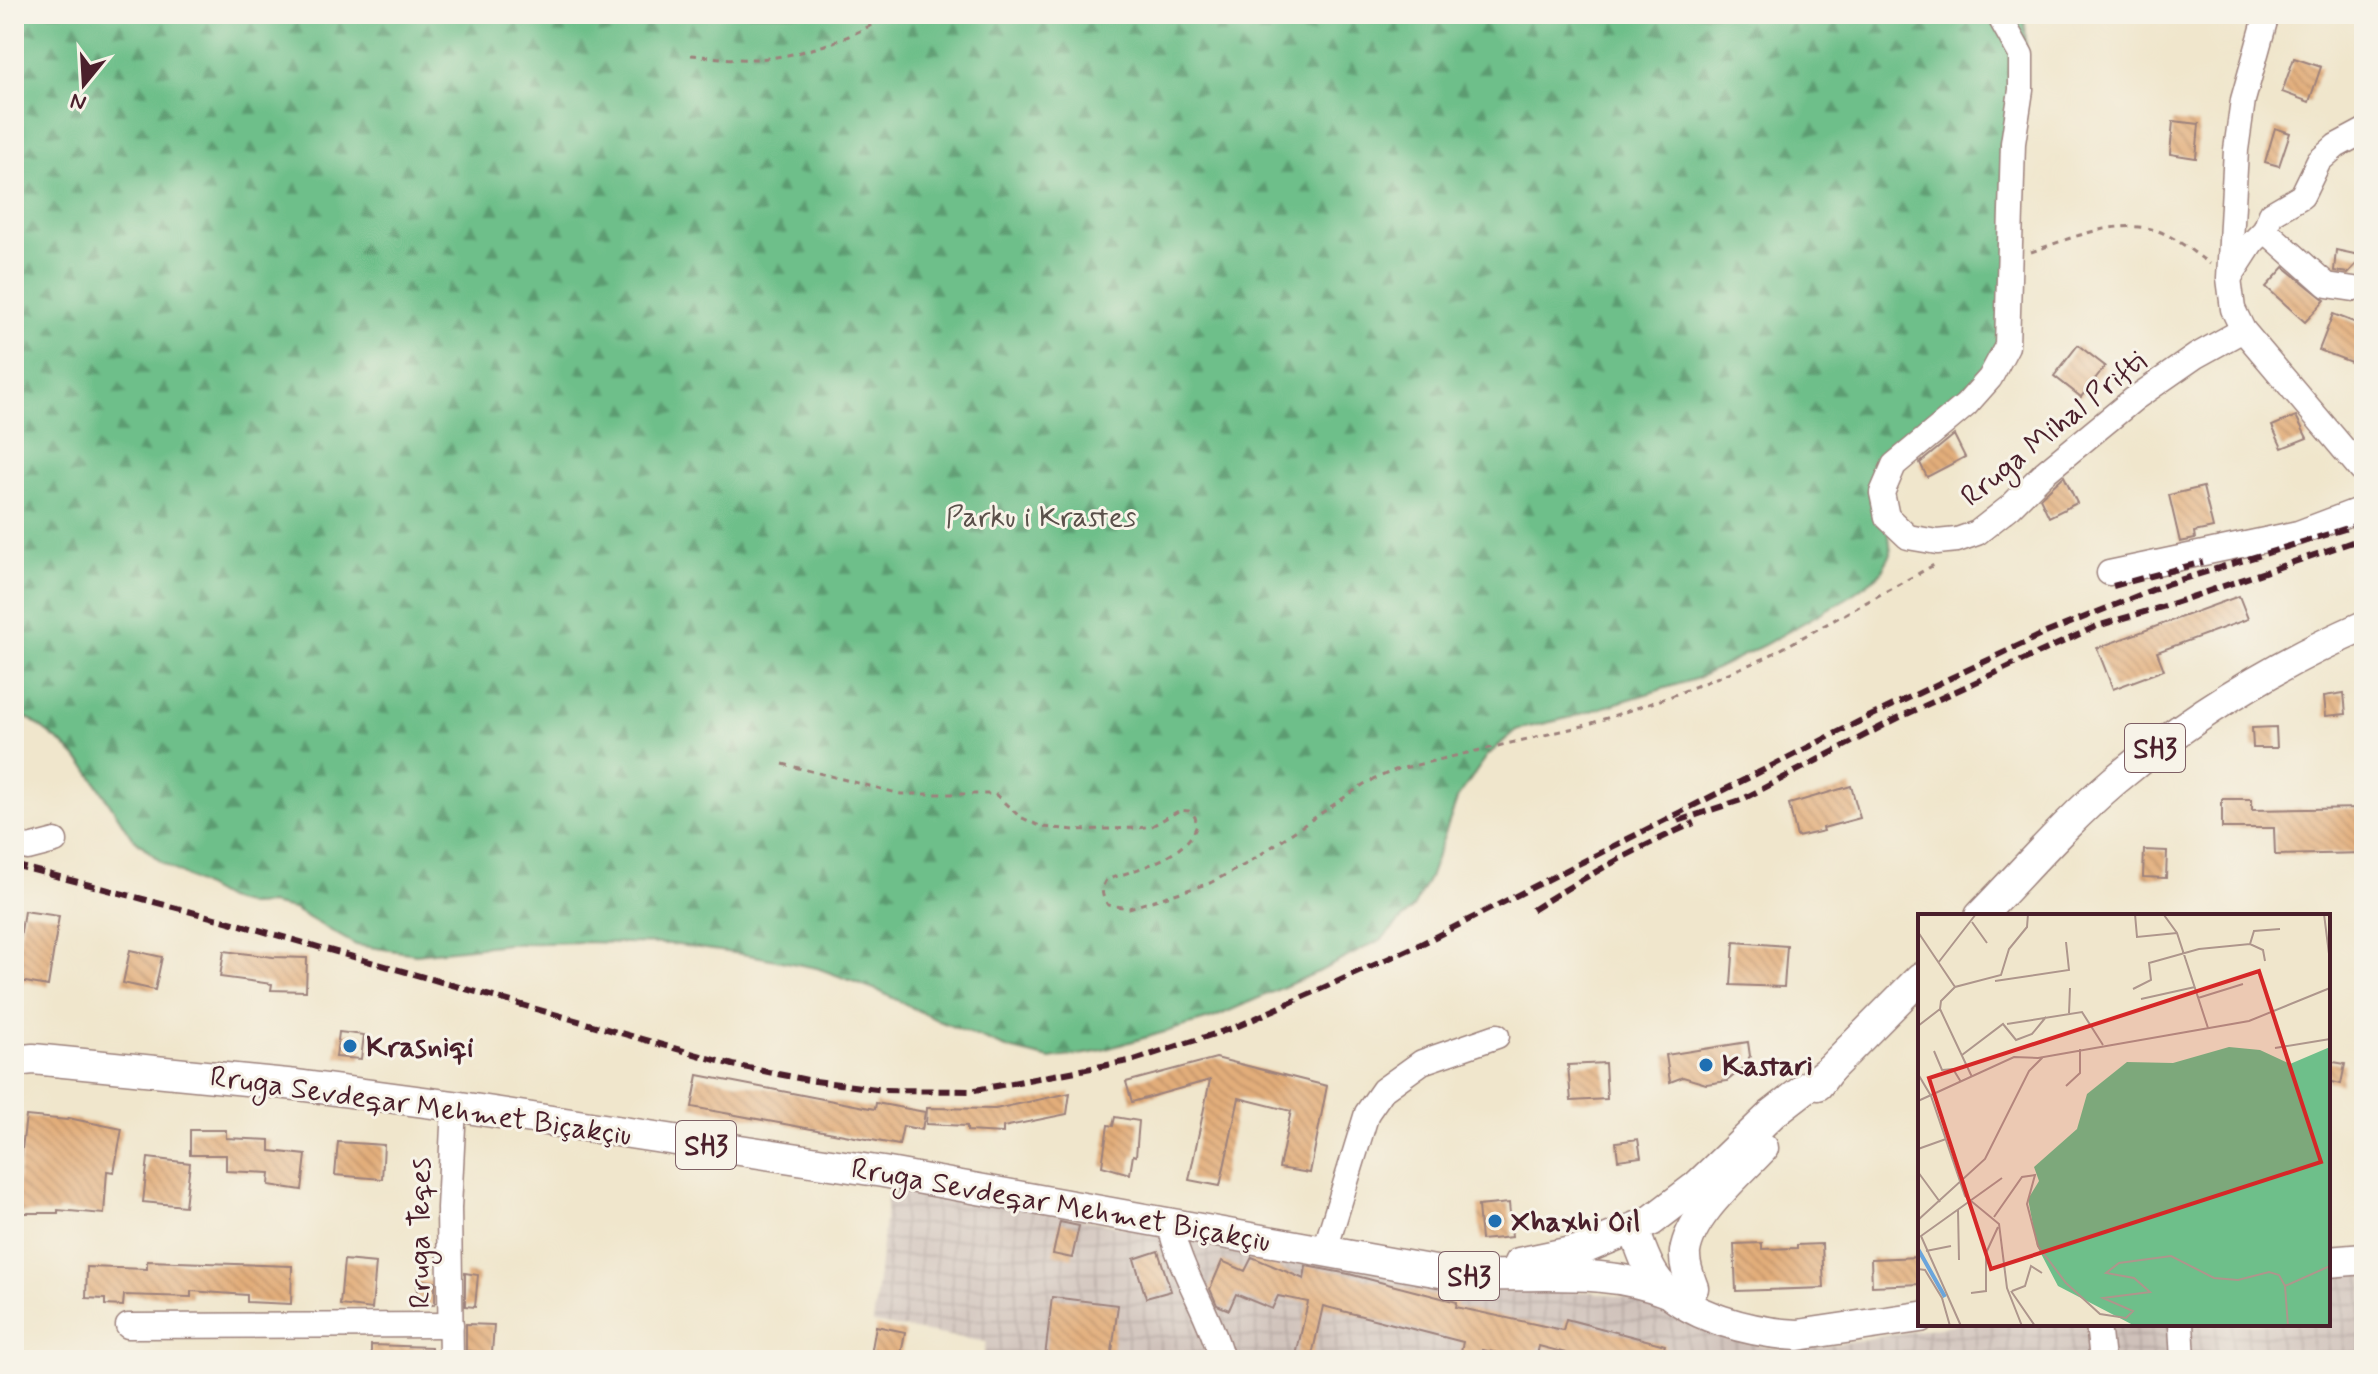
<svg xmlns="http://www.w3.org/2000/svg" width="2378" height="1374" viewBox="0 0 2378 1374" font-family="Mynerve,sans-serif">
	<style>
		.industrial { fill: url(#industrial-grid) }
		.forest { fill: url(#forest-firs); stroke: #5c6f5a; stroke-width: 2 }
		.building { fill: url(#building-back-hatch) }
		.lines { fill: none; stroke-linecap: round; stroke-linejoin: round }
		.minor-casing { stroke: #9d827c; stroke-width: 27 }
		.major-casing { stroke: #9d827c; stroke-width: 33 }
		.path { stroke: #9d827c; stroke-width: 3; stroke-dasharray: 6 6; stroke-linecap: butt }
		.minor { stroke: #fff; stroke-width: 24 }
		.major { stroke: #fff; stroke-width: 30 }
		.rail { stroke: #4a1f2b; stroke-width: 6; stroke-dasharray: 12 6; stroke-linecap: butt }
		.poi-dot { fill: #1f6fb2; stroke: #f7f3e8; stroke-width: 3 }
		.labels { text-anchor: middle; stroke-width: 6; stroke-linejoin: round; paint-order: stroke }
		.shield { fill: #f7f3e8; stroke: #7e5f64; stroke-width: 2 }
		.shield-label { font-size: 28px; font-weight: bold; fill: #4a1f2b }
		.street-label { font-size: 30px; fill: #4a1f2b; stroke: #f7f3e8 }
		.park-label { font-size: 30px; fill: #5a504a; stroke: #f7f3e8 }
		.poi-label { font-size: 30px; font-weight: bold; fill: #4a1f2b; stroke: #f7f3e8; text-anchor: start }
		.inset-river { fill: none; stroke: #6ba5db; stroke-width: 4 }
		.inset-road { fill: none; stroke: #ae968c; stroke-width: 2 }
		.view { fill: #d62828; fill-opacity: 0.15; stroke: #d62828; stroke-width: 4 }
		.inset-edge { fill: none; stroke: #4a1f2b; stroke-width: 4 }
	</style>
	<defs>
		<pattern id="industrial-grid" width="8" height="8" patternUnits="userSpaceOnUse" patternTransform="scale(2)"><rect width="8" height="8" fill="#cfc1ba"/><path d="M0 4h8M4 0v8" fill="none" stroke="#b3a5a0"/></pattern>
		<pattern id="forest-firs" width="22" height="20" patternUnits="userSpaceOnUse" patternTransform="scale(2)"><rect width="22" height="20" fill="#6ebf8a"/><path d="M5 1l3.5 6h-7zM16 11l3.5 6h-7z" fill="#5c9b71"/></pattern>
		<pattern id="building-back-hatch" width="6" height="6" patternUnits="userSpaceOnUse" patternTransform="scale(2)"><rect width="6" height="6" fill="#e2ad7a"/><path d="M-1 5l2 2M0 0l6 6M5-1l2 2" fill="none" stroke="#c3946a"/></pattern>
	</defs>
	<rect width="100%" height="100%" fill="#f7f3e8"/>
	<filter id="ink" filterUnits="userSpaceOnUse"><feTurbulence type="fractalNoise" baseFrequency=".0125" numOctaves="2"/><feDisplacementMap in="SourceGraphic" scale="16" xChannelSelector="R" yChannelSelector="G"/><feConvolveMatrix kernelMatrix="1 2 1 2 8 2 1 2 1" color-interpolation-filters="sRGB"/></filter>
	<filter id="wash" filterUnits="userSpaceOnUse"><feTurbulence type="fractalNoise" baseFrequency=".006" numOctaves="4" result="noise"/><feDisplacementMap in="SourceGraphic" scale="32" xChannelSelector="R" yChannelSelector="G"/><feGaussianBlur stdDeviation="1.8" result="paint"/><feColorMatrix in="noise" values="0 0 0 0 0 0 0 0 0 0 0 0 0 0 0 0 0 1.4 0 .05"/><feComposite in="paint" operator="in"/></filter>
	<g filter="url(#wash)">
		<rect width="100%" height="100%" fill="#f0e6cc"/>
		<g class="industrial">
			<path d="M889,1185L1477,1289L1593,1292L1635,1299L1727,1338L1766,1347L1797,1349L1825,1346L1957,1324H2087L2090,1360H983L986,1342L873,1323Z"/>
			<path d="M2364,1267V1360H2109L2106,1324H2328V1270Z"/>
		</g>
		<path class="forest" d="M14,14H2025L2026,55L2006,319L1987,376L1893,453L1889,535L1891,554L1879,575L1847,598L1764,645L1695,679L1568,718L1516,730L1488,755L1458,797L1429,878L1413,908L1382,939L1320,971L1213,1018L1092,1053L1050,1059L1009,1049L939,1021L877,990L817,968L755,956L671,944L581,942L507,944L416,954L356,945L293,909L270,904L249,905L226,899L161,862L130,835L87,768L64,745L31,720L14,713Z"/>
		<g id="blocks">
			<g class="building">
				<path d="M2294,58L2321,67L2309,102L2282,92Z"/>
				<path d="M2173,121L2199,124L2196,158L2170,154Z"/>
				<path d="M2275,128L2290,133L2279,166L2265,162Z"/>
				<path d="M2336,250L2364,256L2348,273L2334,271Z"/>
				<path d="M2284,267L2325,300L2305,322L2266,287Z"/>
				<path d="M2333,314L2364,326V367L2319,350Z"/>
				<path d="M2078,345L2105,366L2081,397L2054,376Z"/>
				<path d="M2296,416L2307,438L2282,448L2272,426Z"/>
				<path d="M1954,435L1965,457L1927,477L1920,463Z"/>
				<path d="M2064,476L2077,503L2049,517L2040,498Z"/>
				<path d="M2203,487L2213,528L2194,532L2195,539L2180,542L2169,495Z"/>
				<path d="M2239,596L2248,619L2157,652L2164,670L2113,689L2097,648Z"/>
				<path d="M2344,693L2346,714L2326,716L2324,696Z"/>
				<path d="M2276,727L2277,748H2253L2252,728Z"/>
				<path d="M1851,786L1860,818L1823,828L1824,831L1797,837L1789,804Z"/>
				<path d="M2222,799H2252V810L2364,808V853L2275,855L2274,828H2222Z"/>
				<path d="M2144,850L2167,851L2166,878L2143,877Z"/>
				<path d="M24,911L59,916L48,986L14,980Z"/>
				<path d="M1734,942L1787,946L1784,987L1731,985Z"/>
				<path d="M130,950L162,957L155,990L123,983Z"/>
				<path d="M224,951L273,957L307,958L306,991L271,990L272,984L220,977Z"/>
				<path d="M339,1032L364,1035L361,1059L336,1057Z"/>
				<path d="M1748,1042L1750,1056L1743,1068L1727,1081L1706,1084L1683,1077L1670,1082L1666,1055Z"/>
				<path d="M1216,1058L1327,1086L1310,1173L1279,1168L1291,1111L1239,1098L1220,1186L1189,1180L1210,1080L1132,1102L1126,1082Z"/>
				<path d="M2328,1061L2345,1064L2341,1084L2328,1081Z"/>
				<path d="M1605,1063L1607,1099L1571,1101L1568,1065Z"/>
				<path d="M698,1075L875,1109L876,1103L925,1112L922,1130L903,1126L899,1145L692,1107Z"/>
				<path d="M1070,1093L1067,1114L1003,1127V1133L967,1131V1126L926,1124L927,1108L995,1109Z"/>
				<path d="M26,1116L67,1120L68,1118L122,1129L114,1172L107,1171L104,1214L58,1210V1213H18V1182Z"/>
				<path d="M1115,1117L1139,1121L1136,1156L1133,1155L1130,1174L1102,1166L1108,1125L1113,1126Z"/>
				<path d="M190,1130H226V1138L270,1140V1151L306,1155L302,1190L269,1185L270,1173L226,1171V1155H190Z"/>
				<path d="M1638,1139L1641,1157L1618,1160L1616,1142Z"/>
				<path d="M338,1142L384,1145L382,1179L335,1175Z"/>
				<path d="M148,1158L190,1163L185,1206L143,1202Z"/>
				<path d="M1509,1203L1512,1237L1481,1240L1478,1206Z"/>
				<path d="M1060,1222L1079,1226L1072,1258L1053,1254Z"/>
				<path d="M1762,1243V1249L1797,1248V1245L1822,1244L1824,1288L1736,1291L1734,1244Z"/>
				<path d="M1158,1251L1171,1291L1146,1298L1134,1259Z"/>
				<path d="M1252,1257L1304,1279L1306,1266L1349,1274L1457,1302L1456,1307L1563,1330L1566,1319L1665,1345L1661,1360H1592L1539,1346L1536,1360L1482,1350L1480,1360H1459L1463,1342L1323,1306L1311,1360H1295L1308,1302L1278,1296L1272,1309L1236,1294L1229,1310L1217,1305L1210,1289L1222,1261L1245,1271Z"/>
				<path d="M1920,1257V1284L1872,1286L1871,1259Z"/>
				<path d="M344,1260L376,1263L372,1309L340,1305Z"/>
				<path d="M147,1261L292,1266L291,1304L247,1302V1295L191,1291V1297L124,1295L123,1306L105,1305V1299L86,1298L87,1267L147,1269Z"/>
				<path d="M465,1273L478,1275L475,1307L465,1306Z"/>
				<path d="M418,1280L435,1282V1303L433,1305L416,1303Z"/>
				<path d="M1052,1297L1118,1305L1111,1360H1053V1358L1045,1357Z"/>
				<path d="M466,1324L494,1325L492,1353L466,1351Z"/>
				<path d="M876,1326L905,1332L900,1360H870Z"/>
				<path d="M371,1345L431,1347V1360H371Z"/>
			</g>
		</g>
	</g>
	<g filter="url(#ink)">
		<use href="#blocks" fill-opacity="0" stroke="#9d827c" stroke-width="2"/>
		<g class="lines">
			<defs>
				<g id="minor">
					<path d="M1998,14L2021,55V90L2013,143L2007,346L1990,378L1966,405L1894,465L1882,493L1887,517L1908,537L1937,542L1957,540L1977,533L2010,507L2044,473L2134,399L2196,356L2243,330"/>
					<path d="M2267,14L2243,100L2236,150L2229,278L2233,309L2243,330L2364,473"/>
					<path d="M2265,230L2327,285L2354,289"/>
					<path d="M2230,277L2252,243L2265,230L2271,214L2302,196L2319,161L2336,146L2364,131"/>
					<path d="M2109,573L2298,533L2364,508"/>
					<path d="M14,844L28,848L55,841"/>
					<path d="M1169,1221C1180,1273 1209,1311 1222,1360"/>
					<path d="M1325,1250L1367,1113L1383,1090L1422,1062L1497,1036"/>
					<path d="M2098,1324L2102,1360"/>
					<path d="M2181,1324L2183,1360"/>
					<path d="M128,1326L451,1325"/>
					<path d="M451,1360L449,1208L454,1106"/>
				</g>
				<g id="major">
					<path d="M1980,916C2024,871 2066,822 2114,781C2189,718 2275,665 2364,626"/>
					<path d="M14,1061L33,1059L297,1085L454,1106L883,1172L1446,1273C1520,1281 1597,1264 1667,1292"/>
					<path d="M1818,1085L1829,1070L1920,978"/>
					<path d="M1634,1229C1640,1246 1646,1266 1657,1280C1684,1317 1755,1333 1798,1335L1920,1317"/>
					<path d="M2328,1262L2364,1259"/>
					<path d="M1519,1263L1581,1250L1651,1221L1697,1186L1772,1114L1829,1070"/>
					<path d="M1693,1288C1689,1277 1684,1265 1685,1252C1690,1215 1738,1175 1763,1148"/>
				</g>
			</defs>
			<use href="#minor" class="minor-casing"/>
			<use href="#major" class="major-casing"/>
			<g class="path">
				<path d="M691,55C712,57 733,60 754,59C797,58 854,38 890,14"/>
				<path d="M2031,252C2069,239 2117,217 2158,231C2177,238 2194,253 2210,264"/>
				<path d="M783,764L901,794H995L1020,817L1042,827L1075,830L1138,828L1152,826L1180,810L1189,811L1195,817L1197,825C1185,859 1136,869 1106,880C1100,889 1102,897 1108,905L1129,908L1210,883L1248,863L1364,784L1395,770L1583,726L1669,697L1763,659L1934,565"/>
			</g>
			<use href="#minor" class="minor"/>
			<use href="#major" class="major"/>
			<g class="rail">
				<path d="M2113,586L2203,562"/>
				<path d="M1678,821L1741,800L1898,718L2097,626L2165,606L2364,538"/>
				<path d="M14,865L241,925L733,1065L808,1080L884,1090L970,1091L1134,1060L1236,1027L1421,944L1860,721L2043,634L2167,584L2364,523"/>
				<path d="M1532,910C1584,877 1637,848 1694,823"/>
			</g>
		</g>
	</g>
	<g class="poi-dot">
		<circle cx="350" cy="1046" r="8"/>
		<circle cx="1706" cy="1065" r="8"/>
		<circle cx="1495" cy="1221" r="8"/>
	</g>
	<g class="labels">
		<g class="shield">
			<rect x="2125" y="724" width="60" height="48" rx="6"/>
			<rect x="676" y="1121" width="60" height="48" rx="6"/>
			<rect x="1439" y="1252" width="60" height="48" rx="6"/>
		</g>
		<g class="shield-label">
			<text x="2155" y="758">SH3</text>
			<text x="706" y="1155">SH3</text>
			<text x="1469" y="1286">SH3</text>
		</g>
		<g class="street-label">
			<text transform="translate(2053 428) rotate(-39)" y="10">Rruga Mihal Prifti</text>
			<text transform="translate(421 1105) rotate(8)" y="10">Rruga Sevdeqar Mehmet Biçakçiu</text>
			<text transform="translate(1061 1204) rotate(10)" y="10">Rruga Sevdeqar Mehmet Biçakçiu</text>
			<text transform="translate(419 1233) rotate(-90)" y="10">Rruga Teqes</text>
		</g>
		<g class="park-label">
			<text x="1041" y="526">Parku i Krastes</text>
		</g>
		<g class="poi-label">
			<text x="366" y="1056">Krasniqi</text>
			<text x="1722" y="1075">Kastari</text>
			<text x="1511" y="1231">Xhaxhi Oil</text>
		</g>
	</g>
	<g transform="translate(1918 914)">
		<rect width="412" height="412" fill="#f0e6cc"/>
		<path d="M311,133L342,136L372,150L412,133V412H217L140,372L119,332L110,285L121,267L116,253L159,215L169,180L209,148L255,149Z" fill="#6ebf8a"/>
		<path class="inset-river" d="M0,335L27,383"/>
		<path class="inset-road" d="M217,0L219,23L259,19M406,0L412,48M246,1L259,19L290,114M54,8L69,29M0,18L37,73M332,30L336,17L362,15M20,49L58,0M77,67L151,56L148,28M215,75L233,66L231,49L281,35L332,30L345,36L347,47M280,84L325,70M223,85L277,73M22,95L54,163M151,99L152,74M89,110L164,98L185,131M0,112L22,95L23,87L37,73L83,61L91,35L109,13L110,0M357,134L412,125M16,137L24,156L35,155L43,168M44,141L85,110L98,126L114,120L128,103M0,160L13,182L47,282L81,310L89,374L104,412M148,172L162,159V135M0,187L96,143L120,144L331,107L412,74M0,235L28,225M0,258L22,288M40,296L41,346M76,303L104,263L117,261L109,290L120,332L148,369L182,400L208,404L215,397L185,384L232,378L216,364L188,359L201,349L253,342L296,364L320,366L351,358L361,361L367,372L412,352M0,306L67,245L111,157L125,143M8,337L33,332M0,355L7,356L24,384L32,412M367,372L370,412M93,377L117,412M94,377L107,372L113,352L124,359M53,379L68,377V339L80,313M43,412L3,322L84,264"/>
		<path class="view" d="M341,57L403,248L73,355L11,164Z"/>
		<rect width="412" height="412" class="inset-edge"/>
	</g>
	<rect width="2378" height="1374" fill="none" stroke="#f7f3e8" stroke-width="48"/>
	<g transform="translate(84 84) rotate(198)" stroke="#f7f3e8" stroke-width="6" paint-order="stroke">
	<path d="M0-6L14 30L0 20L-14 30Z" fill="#4a1f2b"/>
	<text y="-12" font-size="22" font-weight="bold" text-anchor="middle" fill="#4a1f2b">N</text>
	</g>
</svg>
